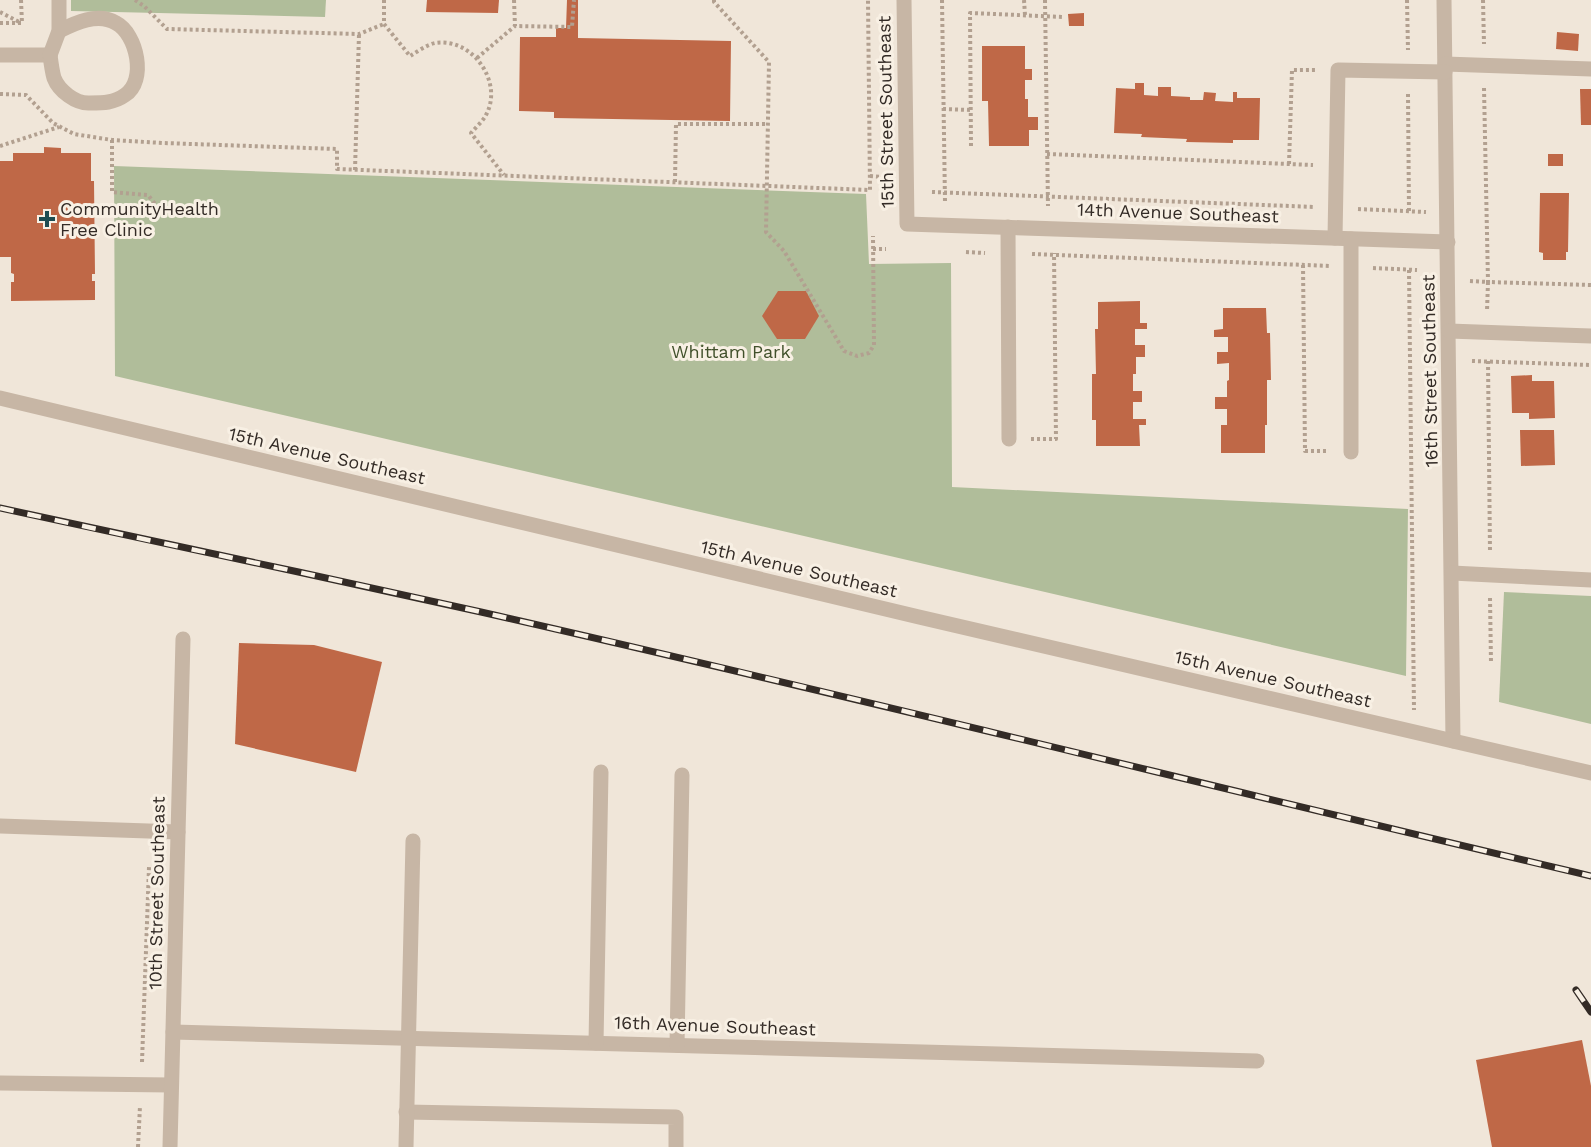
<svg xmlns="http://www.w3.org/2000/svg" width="1591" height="1147" viewBox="0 0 1591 1147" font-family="'Work Sans',sans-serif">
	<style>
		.green { fill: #b0bd9a }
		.building { fill: #bf6847 }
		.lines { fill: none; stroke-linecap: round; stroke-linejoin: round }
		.path { stroke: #b2a090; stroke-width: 4; stroke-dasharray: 3 3; stroke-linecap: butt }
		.minor { stroke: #c7b6a5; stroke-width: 15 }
		.rail-casing { stroke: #332b26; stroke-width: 7 }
		.rail { stroke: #f8f0e4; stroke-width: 4.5; stroke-dasharray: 14; stroke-linecap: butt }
		.poi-dot { fill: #1e4d52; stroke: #f8f0e4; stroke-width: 2 }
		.labels { text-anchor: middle; stroke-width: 6; stroke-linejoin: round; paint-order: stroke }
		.street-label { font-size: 18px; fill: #332b26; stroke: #f8f0e4 }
		.poi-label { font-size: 18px; fill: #332b26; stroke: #f8f0e4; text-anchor: start }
		.park-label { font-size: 18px; fill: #41502b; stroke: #f8f0e4 }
	</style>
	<rect width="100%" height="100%" fill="#f0e6d9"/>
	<g class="green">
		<path d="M71,0H326L325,17L71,11Z"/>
		<path d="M114,166L866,194L869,264L951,263L952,487L1408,509L1406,676L115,376Z"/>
		<path d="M1504,592L1591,596V724L1499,702Z"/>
	</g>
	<g class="building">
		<path d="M427,0H499L498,13L426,12Z"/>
		<path d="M567,0H578V38L731,41L730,121L554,118V112L519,111L520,37H556V28H566Z"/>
		<path d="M1084,13V26H1069L1068,14Z"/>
		<path d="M1557,32L1579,34L1578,51L1556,49Z"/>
		<path d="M982,46H1025V69H1032V80H1025V99H1028V117H1038V130H1029V146H989L988,101H982Z"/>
		<path d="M1135,83H1144V95L1158,96V87H1171V96L1190,97V100H1203L1204,92L1216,93L1215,101L1233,102V92H1237V98H1260L1259,140H1233V143L1186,142L1187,139L1141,137L1142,134L1114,133L1116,88L1135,89Z"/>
		<path d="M1580,89H1591V125H1581Z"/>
		<path d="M44,147L61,148V153H91V181H94L95,274H92V281H95V300L11,301V282H14V274L11,273V257H0V161H13V153H44Z"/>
		<rect x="1548" y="154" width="15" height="12"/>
		<path d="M1540,193H1569L1568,252H1566V260H1543V253L1539,252Z"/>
		<path d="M778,291H806L819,316L805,339H777L762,316Z"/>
		<path d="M1140,301V323H1147V329H1135V345H1145V357H1136V374H1133V391H1142V402H1133V419H1146V425H1139L1140,446H1096V420H1092V374H1096L1095,329H1098V302Z"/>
		<path d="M1223,308H1266L1267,333H1270L1271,380H1267V425H1265V453H1221V425H1227V409H1215V397H1227V381L1229,380V363L1217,364V352H1228V337H1214V330L1223,329Z"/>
		<path d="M1532,375V381H1554L1555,418L1529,419V413H1512L1511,376Z"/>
		<path d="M1520,430H1554L1555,465L1521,466Z"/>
		<path d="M239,643L314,645L382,662L356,772L235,744Z"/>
		<path d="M1582,1040L1591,1086V1147H1492L1476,1060Z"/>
	</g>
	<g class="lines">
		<g class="path">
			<path d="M135,0L144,6L167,29L359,34L384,24"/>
			<path d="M384,0V24L410,56C417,52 426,45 435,43C472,37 504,82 486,115C483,121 476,127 471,133L504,175"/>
			<path d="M514,0L515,26"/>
			<path d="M714,0V2L769,62L766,232L784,251L844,351L857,356L869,353L874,345L873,236"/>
			<path d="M942,0L945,202"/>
			<path d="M1024,0L1025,15"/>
			<path d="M1045,0L1048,206"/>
			<path d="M1407,0L1408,50"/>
			<path d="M1483,0L1484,44"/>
			<path d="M0,12L21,23"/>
			<path d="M0,23H22L21,0"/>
			<path d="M477,58L515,26L572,27L574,0"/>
			<path d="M1484,88L1488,282L1591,285"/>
			<path d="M0,94L26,95L53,123L74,134L112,140L163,143L337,149V169L870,190L868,0"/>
			<path d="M1408,94L1409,212"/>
			<path d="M943,109L971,110"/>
			<path d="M112,140V192L148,195L156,205"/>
			<path d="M0,146L59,127"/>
			<path d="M971,146L970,13L1064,17"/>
			<path d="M1047,154L1313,165"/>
			<path d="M1289,164L1292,70H1317"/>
			<path d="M355,170L359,34"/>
			<path d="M870,176L884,177"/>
			<path d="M675,182L676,124H768"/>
			<path d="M932,192L1315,207"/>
			<path d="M1358,209L1426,212"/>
			<path d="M873,249H886"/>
			<path d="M966,252L985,253"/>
			<path d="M1032,254L1330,266"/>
			<path d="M1303,265L1305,451H1329"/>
			<path d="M1373,268L1417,270"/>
			<path d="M1409,270L1414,710"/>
			<path d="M1470,281L1488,282L1487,311"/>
			<path d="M1472,361L1591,365"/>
			<path d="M1488,361L1490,552"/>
			<path d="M1031,439H1056L1054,253"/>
			<path d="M1490,598L1491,663"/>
			<path d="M142,1062L149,867"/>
			<path d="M138,1147L140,1106"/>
		</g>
		<g class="minor">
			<path d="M904,0L907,224L1448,242"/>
			<path d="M1444,0L1453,741"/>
			<path d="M0,55H50"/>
			<path d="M50,55C51,63 52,71 54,78C59,91 76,104 90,103C103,103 114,103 125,95C147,81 137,34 116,23C98,12 75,23 59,31"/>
			<path d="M50,55L59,31V0"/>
			<path d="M1445,64L1591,69"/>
			<path d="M1008,227L1009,439"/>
			<path d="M1335,238L1338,70L1445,72"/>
			<path d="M1449,331L1591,336"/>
			<path d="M0,398L919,617L1591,773"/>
			<path d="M1351,452V239"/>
			<path d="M1452,573L1591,580"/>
			<path d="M0,826L178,832"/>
			<path d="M173,1032L1257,1061"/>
			<path d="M596,1043L601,772"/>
			<path d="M677,1045L682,775"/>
			<path d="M0,1083L171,1085"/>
			<path d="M406,1112L676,1117V1147"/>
			<path d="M170,1147L183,639"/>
			<path d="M406,1147L413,841"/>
		</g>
		<defs>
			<g id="rail">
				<path d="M0,508C160,543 321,576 481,612C852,696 1221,789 1591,876"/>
				<path d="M1576,990L1591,1012"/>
			</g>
		</defs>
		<use href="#rail" class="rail-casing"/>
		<use href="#rail" class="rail"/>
	</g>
	<path class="poi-dot" d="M44 210h6v6h6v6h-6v6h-6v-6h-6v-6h6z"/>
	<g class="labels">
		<g class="street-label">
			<text transform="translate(886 112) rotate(-91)" y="6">15th Street Southeast</text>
			<text transform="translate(1178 213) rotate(2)" y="6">14th Avenue Southeast</text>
			<text transform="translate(1430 371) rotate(-91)" y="6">16th Street Southeast</text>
			<text transform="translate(327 456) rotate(13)" y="6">15th Avenue Southeast</text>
			<text transform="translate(799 569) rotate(13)" y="6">15th Avenue Southeast</text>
			<text transform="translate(1273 679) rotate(13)" y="6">15th Avenue Southeast</text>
			<text transform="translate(157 893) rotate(-89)" y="6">10th Street Southeast</text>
			<text transform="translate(715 1026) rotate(2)" y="6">16th Avenue Southeast</text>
		</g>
		<g class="poi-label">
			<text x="60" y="215">CommunityHealth<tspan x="60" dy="21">Free Clinic</tspan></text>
		</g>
		<g class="park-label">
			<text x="731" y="358">Whittam Park</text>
		</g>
	</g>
</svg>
